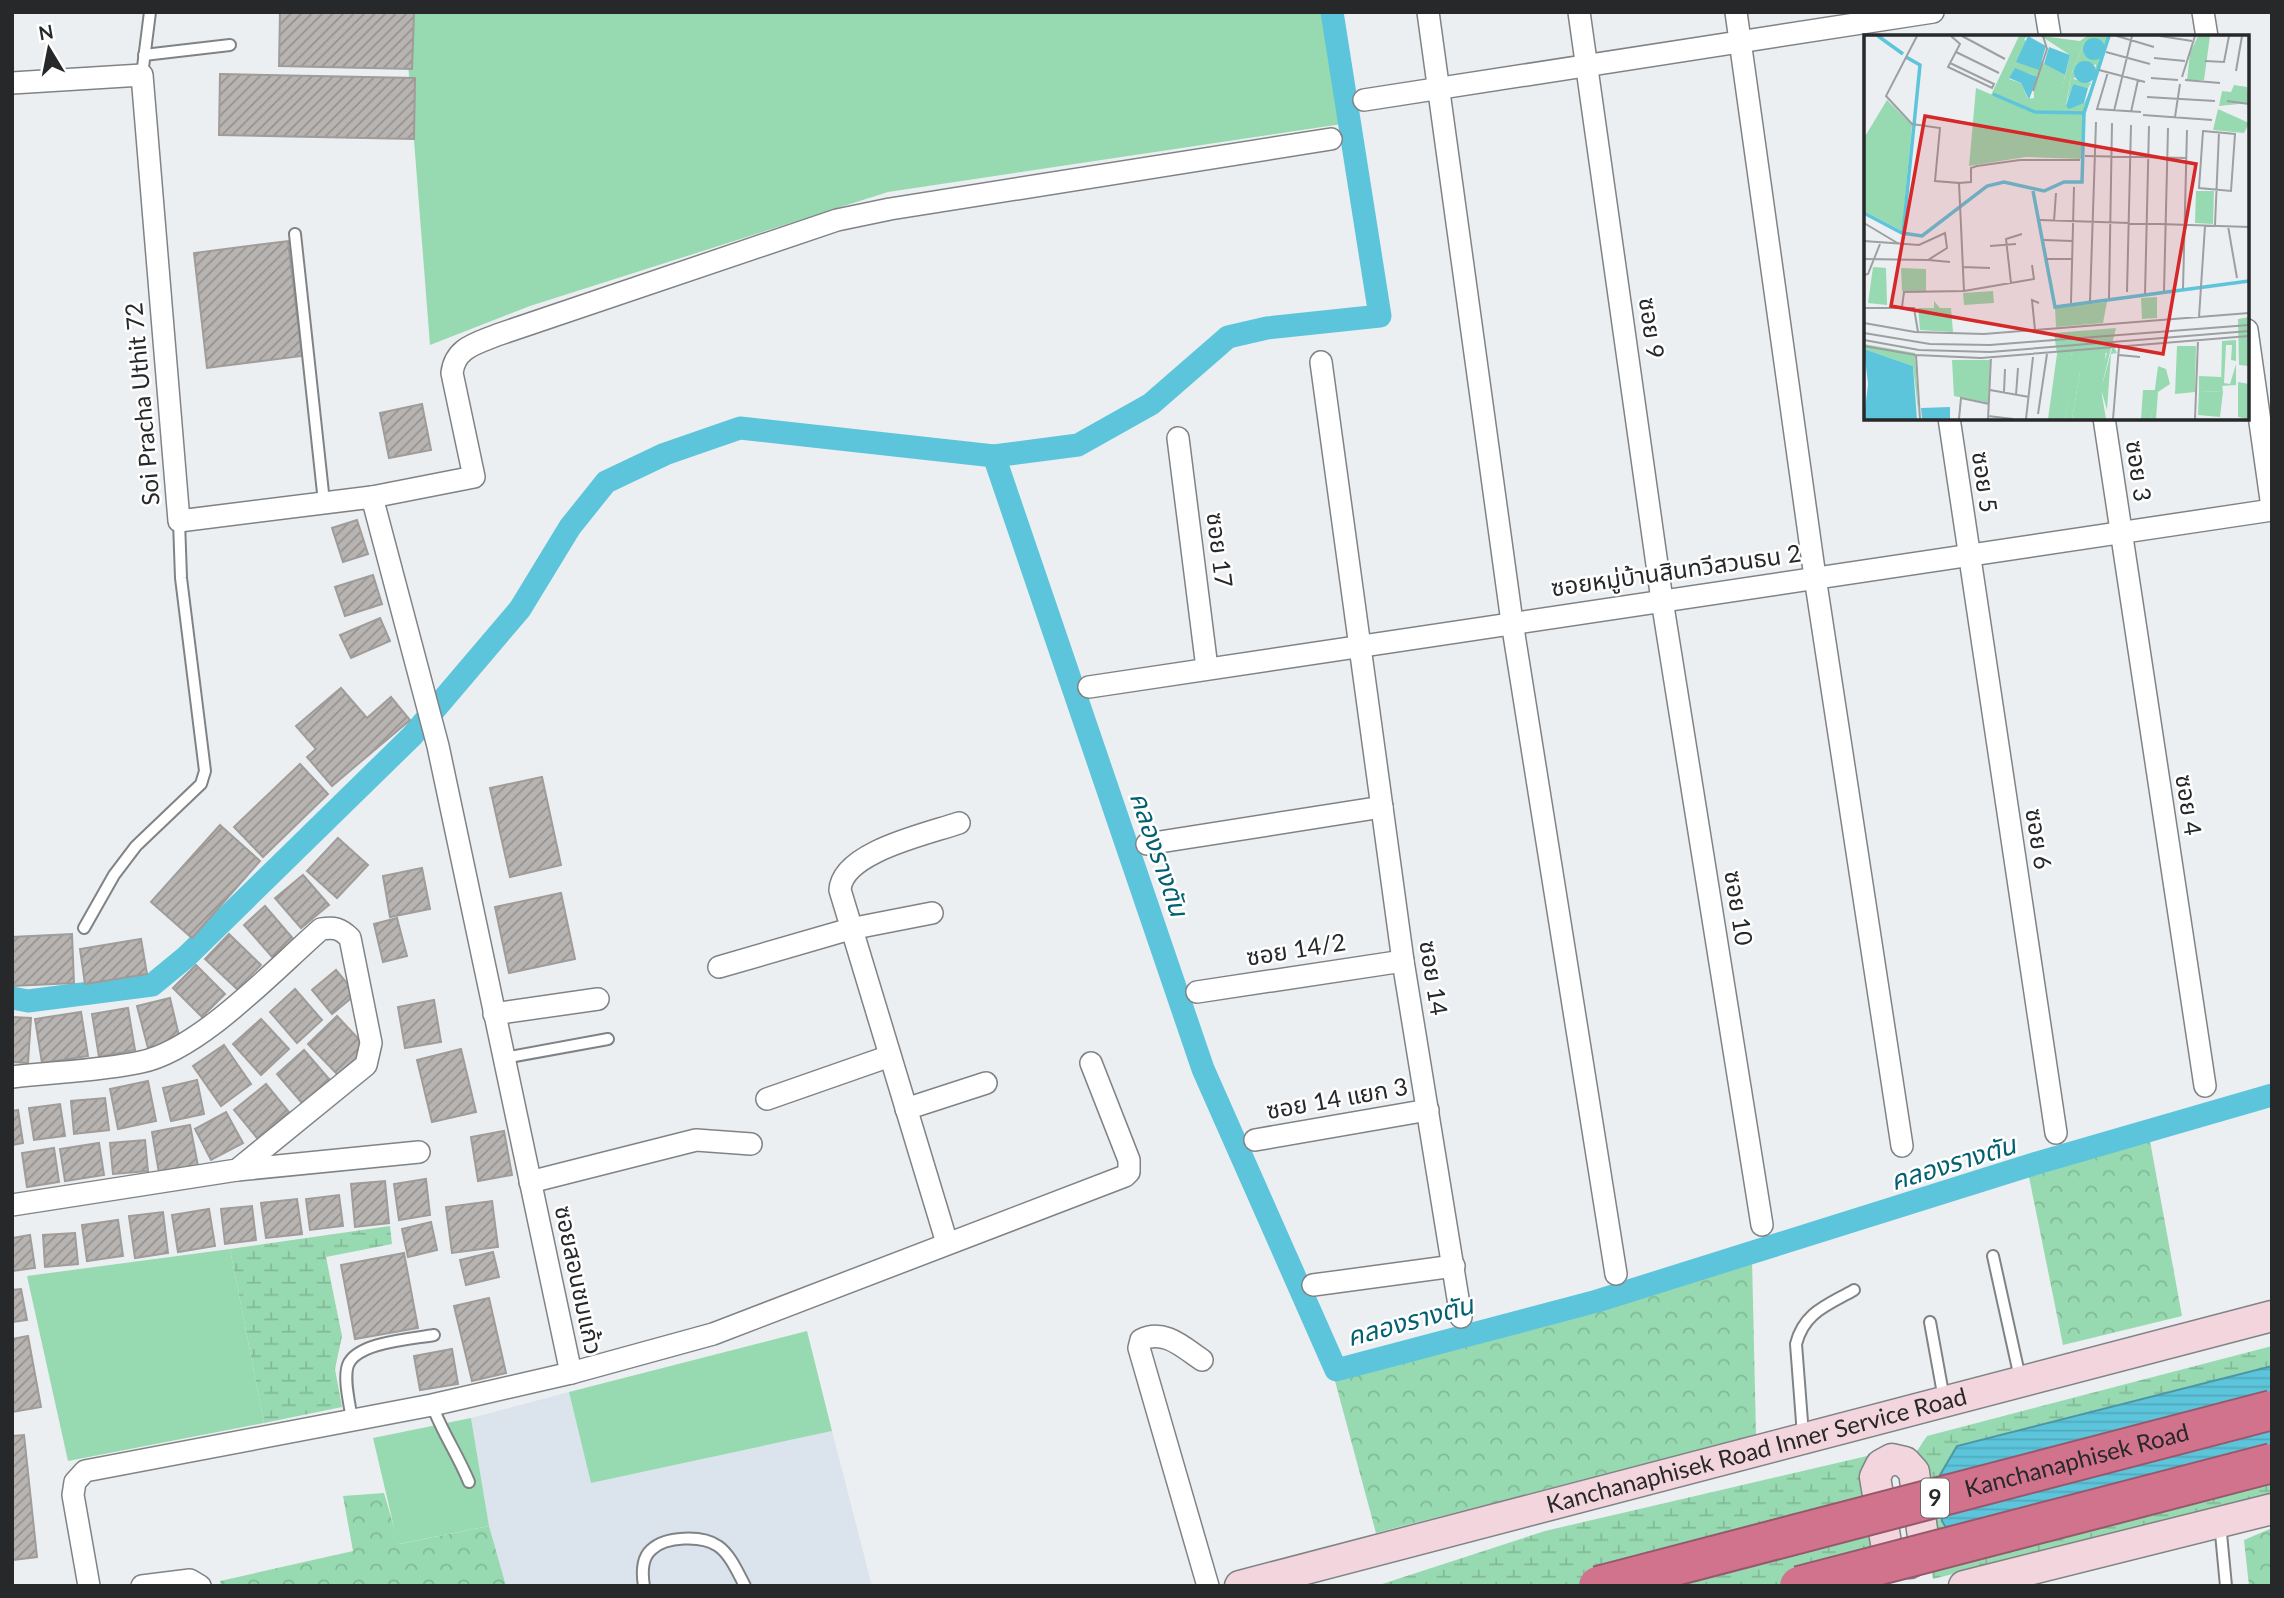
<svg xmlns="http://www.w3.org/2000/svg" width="2284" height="1598" viewBox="0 0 2284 1598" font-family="Lato,'Noto Sans Thai',sans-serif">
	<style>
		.built { fill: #dbe3ec }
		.green { fill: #97d9b0 }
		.forest { fill: url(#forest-crowns) }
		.wetland { fill: url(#wetland-marsh) }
		.water { fill: url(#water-rules); stroke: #4d96a6; stroke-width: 2 }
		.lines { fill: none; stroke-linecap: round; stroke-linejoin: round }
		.canal { stroke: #5dc5db; stroke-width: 23 }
		.building { fill: url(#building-hatch); stroke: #9f9c9a; stroke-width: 2 }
		.service-casing { stroke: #808385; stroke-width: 14 }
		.minor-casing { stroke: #808385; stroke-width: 24 }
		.secondary-casing { stroke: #808385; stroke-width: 33 }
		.service { stroke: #fff; stroke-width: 10 }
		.minor { stroke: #fff; stroke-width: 21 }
		.secondary { stroke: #f2d5dd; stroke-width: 30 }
		.motorway-bridge-casing { stroke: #96596b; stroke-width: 42; stroke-linecap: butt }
		.motorway-bridge { stroke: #d2738e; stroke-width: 38 }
		.labels { text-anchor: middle; stroke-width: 5; stroke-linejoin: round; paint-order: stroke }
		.shield { fill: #fff; stroke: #686869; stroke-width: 2 }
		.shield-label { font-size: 23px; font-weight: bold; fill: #272829 }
		.street-label { font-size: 24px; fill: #272829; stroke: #fff }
		.water-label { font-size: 26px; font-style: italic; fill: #026070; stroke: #fff }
		.inset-river { fill: none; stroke: #5dc5db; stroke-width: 3.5 }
		.inset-road { fill: none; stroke: #9d9fa2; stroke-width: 2 }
		.view { fill: #d62828; fill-opacity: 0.15; stroke: #d62828; stroke-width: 3.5 }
		.inset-edge { fill: none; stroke: #272829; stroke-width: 3.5 }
	</style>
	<defs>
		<pattern id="forest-crowns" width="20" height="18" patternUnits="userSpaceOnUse" patternTransform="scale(1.75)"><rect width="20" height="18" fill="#97d9b0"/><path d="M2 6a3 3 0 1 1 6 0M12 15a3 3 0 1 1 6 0" fill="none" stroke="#82ba97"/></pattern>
		<pattern id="wetland-marsh" width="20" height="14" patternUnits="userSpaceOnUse" patternTransform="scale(1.75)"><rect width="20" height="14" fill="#97d9b0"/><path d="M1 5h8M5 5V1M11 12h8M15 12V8" fill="none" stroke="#82ba97"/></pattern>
		<pattern id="water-rules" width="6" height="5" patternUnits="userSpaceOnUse" patternTransform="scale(1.75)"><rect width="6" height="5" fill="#5dc5db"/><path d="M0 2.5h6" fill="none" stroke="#51a9bc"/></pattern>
		<pattern id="building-hatch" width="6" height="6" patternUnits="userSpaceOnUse" patternTransform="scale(1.75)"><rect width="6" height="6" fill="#b7b4b1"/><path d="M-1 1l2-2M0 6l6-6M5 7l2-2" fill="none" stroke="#959290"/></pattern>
	</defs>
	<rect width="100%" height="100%" fill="#eceff2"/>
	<path class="built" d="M569,1392L591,1483L832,1431L872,1586H506L489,1526L471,1418Z"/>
	<g class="green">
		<path d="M404,12H1325L1342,124L888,192L530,306L430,345Z"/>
		<path d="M230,1249L264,1423L68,1461L27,1276Z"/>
		<path d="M807,1331L832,1431L591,1483L569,1392Z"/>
		<path d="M471,1418L489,1526L398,1544L373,1438Z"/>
	</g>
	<g class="forest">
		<path d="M2150,1141L2182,1316L2063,1345L2029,1177Z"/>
		<path d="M1752,1259L1756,1435L1376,1533L1335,1381Z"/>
		<path d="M384,1493L399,1544L489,1526L506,1586H221L220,1581L353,1551L343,1496Z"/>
		<path d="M2272,1528V1586H2249L2244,1540Z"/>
	</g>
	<g class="wetland">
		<path d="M390,1226L392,1244L326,1257L342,1336L335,1369L342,1407L264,1423L230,1249Z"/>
		<path d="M2272,1346V1494L1933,1579L1915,1454L1927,1436Z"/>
		<path d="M1867,1456L1880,1532L1874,1586H1376L1545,1531Z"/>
	</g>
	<path class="water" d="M2272,1366V1480L1964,1558L1942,1521L1940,1475L1957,1446Z"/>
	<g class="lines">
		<g class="canal">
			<path d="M994,456L1203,1069L1336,1370L1597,1301L2037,1163L2272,1095"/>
			<path d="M12,998L28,1001L152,985L186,957L412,736L520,609L570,527L606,482L665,454L740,428L994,456L1078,445L1151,404L1228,337L1267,328L1380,316L1332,12"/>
		</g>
	</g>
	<g class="building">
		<path d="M280,12H414L412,69L279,66Z"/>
		<path d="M220,74L415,78L414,139L219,135Z"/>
		<path d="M288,241L302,356L207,368L194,253Z"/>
		<path d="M422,404L431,450L389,458L380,413Z"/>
		<path d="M357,520L368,554L343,562L332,528Z"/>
		<path d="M373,575L382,604L345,616L335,587Z"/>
		<path d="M380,618L390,641L351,658L340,635Z"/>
		<path d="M341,688L367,718L391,697L410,720L332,786L307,757L316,749L296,726Z"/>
		<path d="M300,764L328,794L263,857L234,827Z"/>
		<path d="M542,777L561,865L510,877L490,788Z"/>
		<path d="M220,825L260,861L192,938L151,902Z"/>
		<path d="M338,838L368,865L337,898L307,871Z"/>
		<path d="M422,868L430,909L390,917L383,876Z"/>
		<path d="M303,875L329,905L301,928L275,898Z"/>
		<path d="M561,893L575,959L509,973L495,907Z"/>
		<path d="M265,906L295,941L274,959L244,925Z"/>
		<path d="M397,918L407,956L383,962L374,924Z"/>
		<path d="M72,934L74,983L12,986V937Z"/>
		<path d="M229,934L261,965L237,989L205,959Z"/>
		<path d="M141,939L147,974L85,984L80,949Z"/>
		<path d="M196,965L225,994L202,1017L173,988Z"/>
		<path d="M336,970L356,994L332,1014L312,990Z"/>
		<path d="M295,989L322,1020L297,1043L270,1012Z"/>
		<path d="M170,998L180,1040L148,1048L137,1006Z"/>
		<path d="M434,1000L441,1042L405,1048L398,1007Z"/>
		<path d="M128,1008L135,1050L99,1057L92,1014Z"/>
		<path d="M81,1012L88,1056L42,1063L35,1019Z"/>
		<path d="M337,1016L367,1048L338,1075L308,1044Z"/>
		<path d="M12,1017L31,1018L28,1063L12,1062Z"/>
		<path d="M261,1019L289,1049L261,1075L233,1044Z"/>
		<path d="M224,1045L251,1084L221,1106L193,1066Z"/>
		<path d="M461,1049L476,1112L432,1122L417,1060Z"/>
		<path d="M304,1050L329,1079L302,1103L277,1074Z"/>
		<path d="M197,1080L204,1114L171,1121L163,1088Z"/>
		<path d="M148,1081L156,1121L118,1129L110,1089Z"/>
		<path d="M266,1084L289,1112L257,1138L234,1110Z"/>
		<path d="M105,1098L109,1130L74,1134L71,1101Z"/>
		<path d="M60,1104L65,1136L34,1140L29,1108Z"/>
		<path d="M18,1110L23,1143L12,1145V1111Z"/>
		<path d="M226,1112L243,1143L211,1160L195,1129Z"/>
		<path d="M190,1125L198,1166L159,1173L152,1132Z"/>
		<path d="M504,1131L512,1175L478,1181L471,1137Z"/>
		<path d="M145,1140L148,1171L113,1174L110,1143Z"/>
		<path d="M99,1143L104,1175L65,1181L60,1149Z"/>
		<path d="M54,1148L59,1182L27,1187L22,1153Z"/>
		<path d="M426,1179L430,1215L399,1220L394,1184Z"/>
		<path d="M385,1181L389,1223L355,1227L351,1184Z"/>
		<path d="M339,1195L343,1226L310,1230L306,1199Z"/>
		<path d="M297,1199L302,1234L266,1238L261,1203Z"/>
		<path d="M492,1201L498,1247L452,1253L446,1207Z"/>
		<path d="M252,1206L256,1240L225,1244L221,1209Z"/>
		<path d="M209,1209L215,1246L178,1252L172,1215Z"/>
		<path d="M163,1212L168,1253L135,1258L129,1216Z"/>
		<path d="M118,1220L123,1256L87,1261L82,1225Z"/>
		<path d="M431,1222L437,1250L408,1257L402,1229Z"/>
		<path d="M75,1233L78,1264L45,1267L43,1235Z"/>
		<path d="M30,1235L35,1268L12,1271V1238Z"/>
		<path d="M493,1252L499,1277L466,1285L460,1260Z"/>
		<path d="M404,1253L418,1328L355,1339L341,1265Z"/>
		<path d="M21,1289L27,1320L12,1322V1290Z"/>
		<path d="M489,1298L506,1373L472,1381L454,1306Z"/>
		<path d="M28,1336L41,1407L12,1412V1339Z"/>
		<path d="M452,1349L458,1384L420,1390L414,1356Z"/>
		<path d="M24,1435L37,1557L12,1560V1436Z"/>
	</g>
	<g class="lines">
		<defs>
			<g id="service">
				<path d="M144,55L230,45"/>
				<path d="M142,75L150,12"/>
				<path d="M295,234L324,502"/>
				<path d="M84,928L114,875L136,846L201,784L205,771L181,578L179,521"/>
				<path d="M504,1058L608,1039"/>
				<path d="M1993,1256L2020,1378"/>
				<path d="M1930,1322L1944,1399"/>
				<path d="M432,1405C442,1432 458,1455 469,1482"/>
				<path d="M352,1420C350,1405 343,1379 348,1365C357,1342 412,1339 434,1335"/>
				<path d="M1803,1435L1796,1344C1804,1312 1828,1305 1854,1290"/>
				<path d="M2220,1523L2226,1586"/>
				<path d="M644,1586C642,1574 641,1559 651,1550C665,1536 702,1535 718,1546C730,1554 738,1573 745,1586"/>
			</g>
			<g id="minor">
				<path d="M1428,12L1512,622L1616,1274"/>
				<path d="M1579,12L1662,600L1762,1225"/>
				<path d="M1736,12L1815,577L1902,1146"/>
				<path d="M2046,12L2050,37"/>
				<path d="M2203,12L2207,37"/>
				<path d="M12,83L142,75L179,521L372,497L438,746L571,1373L432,1405L85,1471L75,1482L73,1495L89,1586"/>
				<path d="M1364,100L1933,12"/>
				<path d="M2247,330L2272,507"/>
				<path d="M1321,362L1403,961L1461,1317"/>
				<path d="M1949,418L2056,1133"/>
				<path d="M2104,418L2205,1086"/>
				<path d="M1178,438L1207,668"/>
				<path d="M372,497L474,477L452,373C455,348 475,344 497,335L837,220L890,209L1331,139"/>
				<path d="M1089,687L2272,510"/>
				<path d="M1147,844L1382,807"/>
				<path d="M719,967L850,929L932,913"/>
				<path d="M1197,992L1403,961"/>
				<path d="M494,1014L598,999"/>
				<path d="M12,1077C54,1072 99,1071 141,1062C200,1050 275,969 321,929C334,927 340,928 350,938L371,1043L366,1065L237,1170L12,1205"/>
				<path d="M767,1099L890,1056"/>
				<path d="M906,1109L986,1083"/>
				<path d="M1255,1140L1428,1110"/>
				<path d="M237,1170L419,1152"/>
				<path d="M530,1182L696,1140L751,1144"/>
				<path d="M947,1243L840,890C842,852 927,834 959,823"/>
				<path d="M1313,1285L1454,1266"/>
				<path d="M1202,1360C1184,1348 1164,1328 1141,1340L1139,1348L1208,1586"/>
				<path d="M571,1373L713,1334L1125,1176L1129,1172V1160L1091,1063"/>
				<path d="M142,1586L190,1580L200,1586"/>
			</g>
			<g id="secondary">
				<path d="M1892,1459L1905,1462L1914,1472L1924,1544L1920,1556L1910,1563H1897L1888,1555L1875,1477L1881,1465Z"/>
				<path id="s1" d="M1240,1586L2272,1316"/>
				<path d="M1964,1586L2272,1509"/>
			</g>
		</defs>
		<use href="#service" class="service-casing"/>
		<use href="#minor" class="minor-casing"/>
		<use href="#secondary" class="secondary-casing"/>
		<use href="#service" class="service"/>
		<use href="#minor" class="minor"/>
		<use href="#secondary" class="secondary"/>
		<defs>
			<g id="motorway-bridge">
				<path id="s2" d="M1598,1586L2272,1410"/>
				<path d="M1799,1586L2272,1463"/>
			</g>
		</defs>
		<use href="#motorway-bridge" class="motorway-bridge-casing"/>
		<use href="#motorway-bridge" class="motorway-bridge"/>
	</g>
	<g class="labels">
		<rect class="shield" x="1921" y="1478.5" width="28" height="39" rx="5"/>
		<g class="shield-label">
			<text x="1935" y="1506">9</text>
		</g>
		<g class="street-label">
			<text transform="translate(1651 328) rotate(82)" y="8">ซอย 9</text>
			<text transform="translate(143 404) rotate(-95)" y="8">Soi Pracha Uthit 72</text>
			<text transform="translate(2138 471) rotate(82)" y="8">ซอย 3</text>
			<text transform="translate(1984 482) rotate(82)" y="8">ซอย 5</text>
			<text transform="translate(1219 550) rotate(83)" y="8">ซอย 17</text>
			<text transform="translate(1676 571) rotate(-8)" y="8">ซอยหมู่บ้านสินทวีสวนธน 2</text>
			<text transform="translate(2188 805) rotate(81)" y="8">ซอย 4</text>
			<text transform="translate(2038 839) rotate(81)" y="8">ซอย 6</text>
			<text transform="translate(1738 908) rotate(81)" y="8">ซอย 10</text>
			<text transform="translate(1296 950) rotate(-9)" y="8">ซอย 14/2</text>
			<text transform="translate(1433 978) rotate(81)" y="8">ซอย 14</text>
			<text transform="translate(1337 1099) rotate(-10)" y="8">ซอย 14 แยก 3</text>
			<text transform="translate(578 1280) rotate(78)" y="8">ซอยสอนชมแก้ว</text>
			<text dy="8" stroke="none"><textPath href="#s1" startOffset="534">Kanchanaphisek Road Inner Service Road</textPath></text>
			<text dy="8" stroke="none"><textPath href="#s2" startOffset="495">Kanchanaphisek Road</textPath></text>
		</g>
		<g class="water-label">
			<text transform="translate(1159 854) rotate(71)" y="9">คลองรางตัน</text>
			<text transform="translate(1953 1163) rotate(-17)" y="9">คลองรางตัน</text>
			<text transform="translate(1410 1321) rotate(-15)" y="9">คลองรางตัน</text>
		</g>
	</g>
	<g transform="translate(1864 35)">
		<rect width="385" height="385" fill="#eceff2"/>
		<path d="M334,1H346L340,45H323L326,18ZM112,53L171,78L219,80L218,124L162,122L105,131ZM23,65L48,90L38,196L0,176V103ZM37,233L62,234V256H38ZM129,256L130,268L100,270L99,258ZM313,311H332L331,357L311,359ZM335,356L359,357L356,382L334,380Z" fill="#97d9b0"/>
		<path d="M177,1L216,6L223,1L207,40L202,71L220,68L232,45L221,80L186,79L181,71L195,66L206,20ZM370,50L383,52L385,68L355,71L358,56L367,57ZM354,74L385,88L380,98L349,95ZM293,262V283L278,284L277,263ZM70,266L76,273H87L89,297L56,295L54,273H70ZM243,267L239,288L192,292L191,273ZM372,305V326L367,325L368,310H362L360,348L366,349L372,329V350L357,351L358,306ZM0,309L51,318L55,384L49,331L0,314ZM249,310L253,318L247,319L243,375L237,354ZM214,314L242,315L236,372L232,378L229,349L216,337L208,384H201L210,325L207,320ZM88,325H126L124,368L90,361ZM294,331L302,334L306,349L294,357L292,384H287Z" fill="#97d9b0"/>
		<path d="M155,1H164L160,4L180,29L201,40L196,66L182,72L186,79L159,75L127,60ZM151,34L169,40L170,63L164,64L157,48L145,44ZM223,1H246L232,45L229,47L232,29L209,44L227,48L224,53L209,49L203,67L207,40ZM332,156H350L349,189L331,188ZM9,232L22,233L23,270L4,268ZM385,282V331L375,330L374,284ZM252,293L237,354L242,384H208L216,337L231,335L232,377L236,372L235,346L243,318L227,314L207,319L211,325L201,384H184L193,319L190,298ZM335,341L357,342L359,357L335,356ZM374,347L385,349V384L374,382ZM279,355H292L287,384H277Z" fill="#97d9b0" fill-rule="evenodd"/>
		<path d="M164,1L182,11L175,35L152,27ZM219 14a11 11 0 1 1 22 0a11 11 0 1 1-22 0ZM185,12L206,20L201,40L180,29ZM210 37a11 11 0 1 1 22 0a11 11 0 1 1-22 0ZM151,33L173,42L165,65L157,48L145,43ZM209,49L224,53L220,68L205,74L202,71ZM0,314L49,331L53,384H0L4,349ZM86,372V384H58L57,373Z" fill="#5dc5db"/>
		<path class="inset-river" d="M14,1L39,19M129,59L171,77L220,78M169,156L191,272L385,246M0,178L38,198L58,201L123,151L140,147L180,156L200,147H218L220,78L245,1M39,199L56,30L42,22"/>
		<path class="inset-road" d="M98,1L141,24M253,1L290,12M296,1L328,6M92,17L135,38M242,17L286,29M290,23L321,26M341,26L360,27L365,1M86,28L130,49L128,53L84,32L96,9L87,1M235,35L281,47M372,36L378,1M244,37L233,74L277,77M318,42L331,1M287,43L314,45M321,45L356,48M169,56L183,14L179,1M283,62L351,66M363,66L385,69M250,76L268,1M267,77L274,45M279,80L348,85M311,82L316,49M339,96L371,99L367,156L335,153ZM221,121L323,123M95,148L107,147V133L113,131L156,125H216M176,185L385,192M190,186L192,158M0,188L35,209M351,190L355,97M364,191L373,243M180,205L208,206M0,206L55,210L81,198L83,213L64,225L0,224M126,211L152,209M182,224H208M65,225L86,227M99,232L126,233M0,240L4,239L16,209M147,248L142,204L158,199M319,254L323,95M100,256L170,244L168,230M300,256L304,93M263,257L267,90M281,259L285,91M245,263L248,88M226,266L232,87M207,268L210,152M38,272L40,257L100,256L95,148L71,146L76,93L48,89L22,61L53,1M0,273H50L54,297M335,282L341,191M0,288L51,297L120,299L385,278M171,295L168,265L175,268M0,298L66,309L126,310L385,290M0,305L55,315L126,317L385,296M0,311L52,320L117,323L385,301M52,320L56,384M255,320L276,322M126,355L165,362M140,357L141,334M152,360L154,333M174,379L183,319M124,381L149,384M95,384L97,363L125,369M124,384L127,322M162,384L169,322M249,384L255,312M331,384L334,305"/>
		<path class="view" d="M61,81L332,129L299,319L27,271Z"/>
		<rect width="385" height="385" class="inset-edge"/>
	</g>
	<rect width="2284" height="1598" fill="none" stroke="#272829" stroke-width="28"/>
	<g transform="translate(49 49) rotate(350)" stroke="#ffffff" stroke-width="5" paint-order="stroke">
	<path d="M0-5L12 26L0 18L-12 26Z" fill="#272829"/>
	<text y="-10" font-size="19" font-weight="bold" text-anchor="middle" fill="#272829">N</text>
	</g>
</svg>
